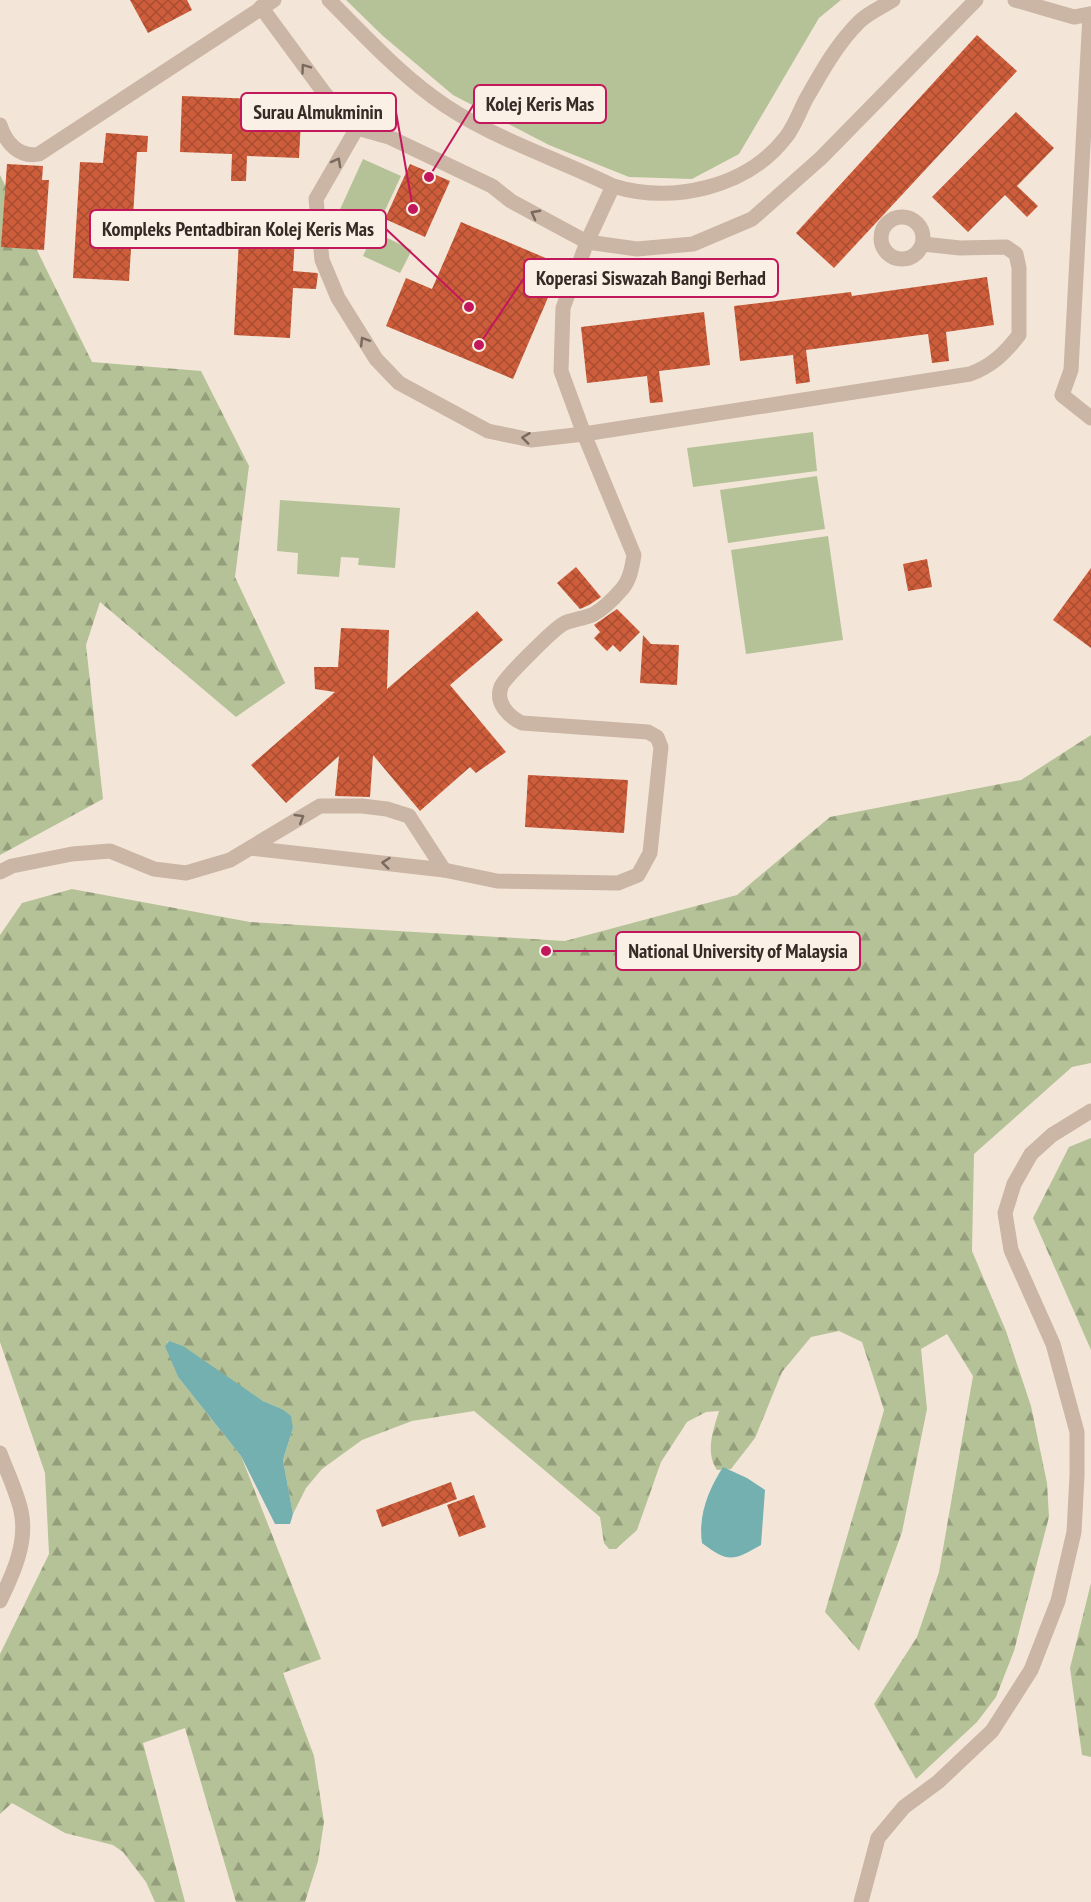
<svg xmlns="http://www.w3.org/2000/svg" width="1091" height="1902" viewBox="0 0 1091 1902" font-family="'PT Sans Narrow',sans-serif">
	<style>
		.grass { fill: #b5c297 }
		.forest { fill: url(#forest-firs) }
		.water { fill: #75b0b1 }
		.building { fill: url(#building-cross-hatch) }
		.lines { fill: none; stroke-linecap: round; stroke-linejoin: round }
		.street { stroke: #cbb5a4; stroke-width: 15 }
		.oneway { stroke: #79695f }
		.leader { fill: none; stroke: #c2185b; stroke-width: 2 }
		.callout-dot { fill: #c2185b; stroke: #faf0e5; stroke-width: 2 }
		.callout { fill: #faf0e5; stroke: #c2185b; stroke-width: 2 }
		.callout-label { font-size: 20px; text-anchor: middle; font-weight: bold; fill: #362b26 }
	</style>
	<defs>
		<pattern id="forest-firs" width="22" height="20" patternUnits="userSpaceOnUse" patternTransform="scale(1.5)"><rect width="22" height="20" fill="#b5c297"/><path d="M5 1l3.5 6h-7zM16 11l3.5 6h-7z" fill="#949e7b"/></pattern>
		<pattern id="building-cross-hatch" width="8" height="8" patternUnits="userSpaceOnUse" patternTransform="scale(1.5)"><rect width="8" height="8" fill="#ce5d3b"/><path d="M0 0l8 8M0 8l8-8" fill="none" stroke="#a84d31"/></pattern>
	</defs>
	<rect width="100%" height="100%" fill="#f3e6d8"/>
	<g class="grass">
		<path d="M346,0H841L819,18L739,154L692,179L629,177L549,145L453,95L383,36Z"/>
		<path d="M363,159L401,176L375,232L412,250L400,273L363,256L374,232L337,216Z"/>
		<path d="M813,432L817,471L693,487L687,448Z"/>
		<path d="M817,476L825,529L728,543L720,490Z"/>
		<path d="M280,500L400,508L395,568L358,565L359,558L341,557L339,577L297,574L298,553L277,551Z"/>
		<path d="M828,536L843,640L746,654L731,550Z"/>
	</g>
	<g class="forest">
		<path d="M0,175L92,362L201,371L249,466L235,577L285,683L236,717L100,602L86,645L103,799L0,855Z"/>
		<path d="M1091,735V1063L1072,1067L974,1154L972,1251L1006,1331L1031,1406L1047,1483L1049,1517L1014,1651L996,1697L977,1722L916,1779L874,1704L917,1637L939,1572L973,1376L947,1334L921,1349L927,1409L902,1532L859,1651L825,1612L884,1410L862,1342L839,1331L811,1337L782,1372L755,1438L731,1469L717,1470C705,1452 713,1431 719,1411L706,1412L687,1422L661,1462L637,1530L616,1549H609L604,1543L600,1517L474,1411L412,1421L362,1440L322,1469L306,1488L293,1514L283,1460L293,1428L282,1409L263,1401L168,1341L166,1346L178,1377L241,1456L321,1659L283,1673L314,1756L324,1822L318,1861L305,1902H236L185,1728L143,1743L185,1902H155L146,1882L123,1852L113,1845L65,1833L12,1803L0,1814V1654L49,1554L45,1473L0,1342V935L22,903L72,889L250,922L565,941L737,895L830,817L1021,780Z"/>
		<path d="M1091,1138V1350L1033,1218L1069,1147Z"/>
		<path d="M1091,1583V1757L1082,1755L1070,1668Z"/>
	</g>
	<g class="water">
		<path d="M169,1341L183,1346L263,1401L282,1409L291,1416L293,1428L283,1460L293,1514L290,1524H275L241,1456L178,1377L165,1346Z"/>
		<path d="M723,1467L747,1478L765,1490L761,1545C733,1561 728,1563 702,1543C698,1516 708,1490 723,1467Z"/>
	</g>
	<g class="building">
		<path d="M130,0H187L192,10L148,33Z"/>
		<path d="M977,35L1017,71L834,268L796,233Z"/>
		<path d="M182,96L302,101L299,158L247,156L246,181H231L232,154L180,152Z"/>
		<path d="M1016,112L1054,148L1017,186L1038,206L1027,217L1005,195L968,232L932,197Z"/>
		<path d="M106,133L148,136L147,152H137L129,281L73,278L80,162L103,163Z"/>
		<path d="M7,164L43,166L42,180H49L44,250L1,247Z"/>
		<path d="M410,164L450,181L425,237L385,219Z"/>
		<path d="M240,219L296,222L293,271L317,273L318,274L316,289L293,288L290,338L234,335Z"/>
		<path d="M461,222L562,265L513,379L386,326L406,278L432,289Z"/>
		<path d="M987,277L994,325L946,332L949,361L932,363L928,334L806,350L810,382L796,384L793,355L740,361L734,306L851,292L852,296Z"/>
		<path d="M704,312L710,365L659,371L663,402L650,403L647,376L587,383L581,327Z"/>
		<path d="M927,559L932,587L908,591L903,564Z"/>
		<path d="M576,567L601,597L589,605L580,609L557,583Z"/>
		<path d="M1091,568V648L1053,620Z"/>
		<path d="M617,609L640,632L620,652L613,645L607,651L594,638L600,632L594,625Z"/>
		<path d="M477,611L503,640L450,685L506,752L476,773L470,767L420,811L373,755L370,797L335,796L339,756L286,803L251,765L335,692L315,689L314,667H338L341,628L389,630L387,689Z"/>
		<path d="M643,635L651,644L679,645L677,685L640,683Z"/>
		<path d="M528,775L628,780L624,833L525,827Z"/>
		<path d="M451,1482L457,1499L382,1527L376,1510Z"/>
		<path d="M474,1495L486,1527L459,1537L447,1505Z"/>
	</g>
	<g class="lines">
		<g class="street">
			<path d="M329,0C362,33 395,69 433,97C485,136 554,157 613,186C672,204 747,188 786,137C794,127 799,113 805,101C821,73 836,45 859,22C868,13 882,7 893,0"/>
			<path d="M1015,0L1074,17L1091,14"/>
			<path d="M261,7L325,94L357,128L389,137L492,186L511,201L587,242L637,249L693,244L752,219L821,158L976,0"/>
			<path d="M1090,14L1071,370L1062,395L1091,418"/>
			<path d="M0,125C6,143 19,158 39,154L274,0"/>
			<path d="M357,128L316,199L322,260L338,298L376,359L399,383L488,431L531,440L584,434L970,374C992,366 1005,353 1019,335V268L1016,254L1006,247L960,248L923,244"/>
			<circle cx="902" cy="238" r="21"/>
			<path d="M250,848L444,870L497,881L618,883L638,875L650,853L661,747L657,737L648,732L522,723C509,717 495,703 501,687C503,679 554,629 563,624C572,619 584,619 594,614C603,609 615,597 622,589C630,580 632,567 634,555L584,434L561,371L563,308L587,242L613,186"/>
			<path d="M0,872L12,866L72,854L110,851L154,869L186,873L230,860L320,806H362L387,809L409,816L444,870"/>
			<path d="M0,1453C7,1472 17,1492 21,1511C28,1542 13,1574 0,1601"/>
			<path d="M861,1902L878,1838L904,1807L938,1782L992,1731L1031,1670L1058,1601L1074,1532L1077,1476V1432L1053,1344L1011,1250L1005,1213L1014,1184L1031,1154L1052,1135L1091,1111"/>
		</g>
	</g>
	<defs><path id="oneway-chevron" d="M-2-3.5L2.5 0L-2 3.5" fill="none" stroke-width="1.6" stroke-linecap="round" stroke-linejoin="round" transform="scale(1.5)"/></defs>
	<g class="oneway">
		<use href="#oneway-chevron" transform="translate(305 68) rotate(-126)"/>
		<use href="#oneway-chevron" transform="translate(337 162) rotate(-61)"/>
		<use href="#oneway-chevron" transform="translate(535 214) rotate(-152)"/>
		<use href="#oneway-chevron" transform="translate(364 341) rotate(-122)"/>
		<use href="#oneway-chevron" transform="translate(526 438) rotate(-173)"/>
		<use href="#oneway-chevron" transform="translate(300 818) rotate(-31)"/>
		<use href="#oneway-chevron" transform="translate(386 863) rotate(-174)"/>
	</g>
	<path class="leader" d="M429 177L474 104M413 209L396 112M469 307L386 229M479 345L524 278M546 951L616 951"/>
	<g class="callout-dot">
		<circle cx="429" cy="177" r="6"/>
		<circle cx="413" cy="209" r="6"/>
		<circle cx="469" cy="307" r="6"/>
		<circle cx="479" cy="345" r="6"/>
		<circle cx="546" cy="951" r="6"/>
	</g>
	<g class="callout">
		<rect x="474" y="85" width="132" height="38" rx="6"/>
		<rect x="241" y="93" width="155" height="38" rx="6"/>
		<rect x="90" y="210" width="296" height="38" rx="6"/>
		<rect x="524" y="259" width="254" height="38" rx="6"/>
		<rect x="616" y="932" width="244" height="38" rx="6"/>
	</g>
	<g class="callout-label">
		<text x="540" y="111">Kolej Keris Mas</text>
		<text x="318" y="119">Surau Almukminin</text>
		<text x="238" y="236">Kompleks Pentadbiran Kolej Keris Mas</text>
		<text x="651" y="285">Koperasi Siswazah Bangi Berhad</text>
		<text x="738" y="958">National University of Malaysia</text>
	</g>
</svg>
